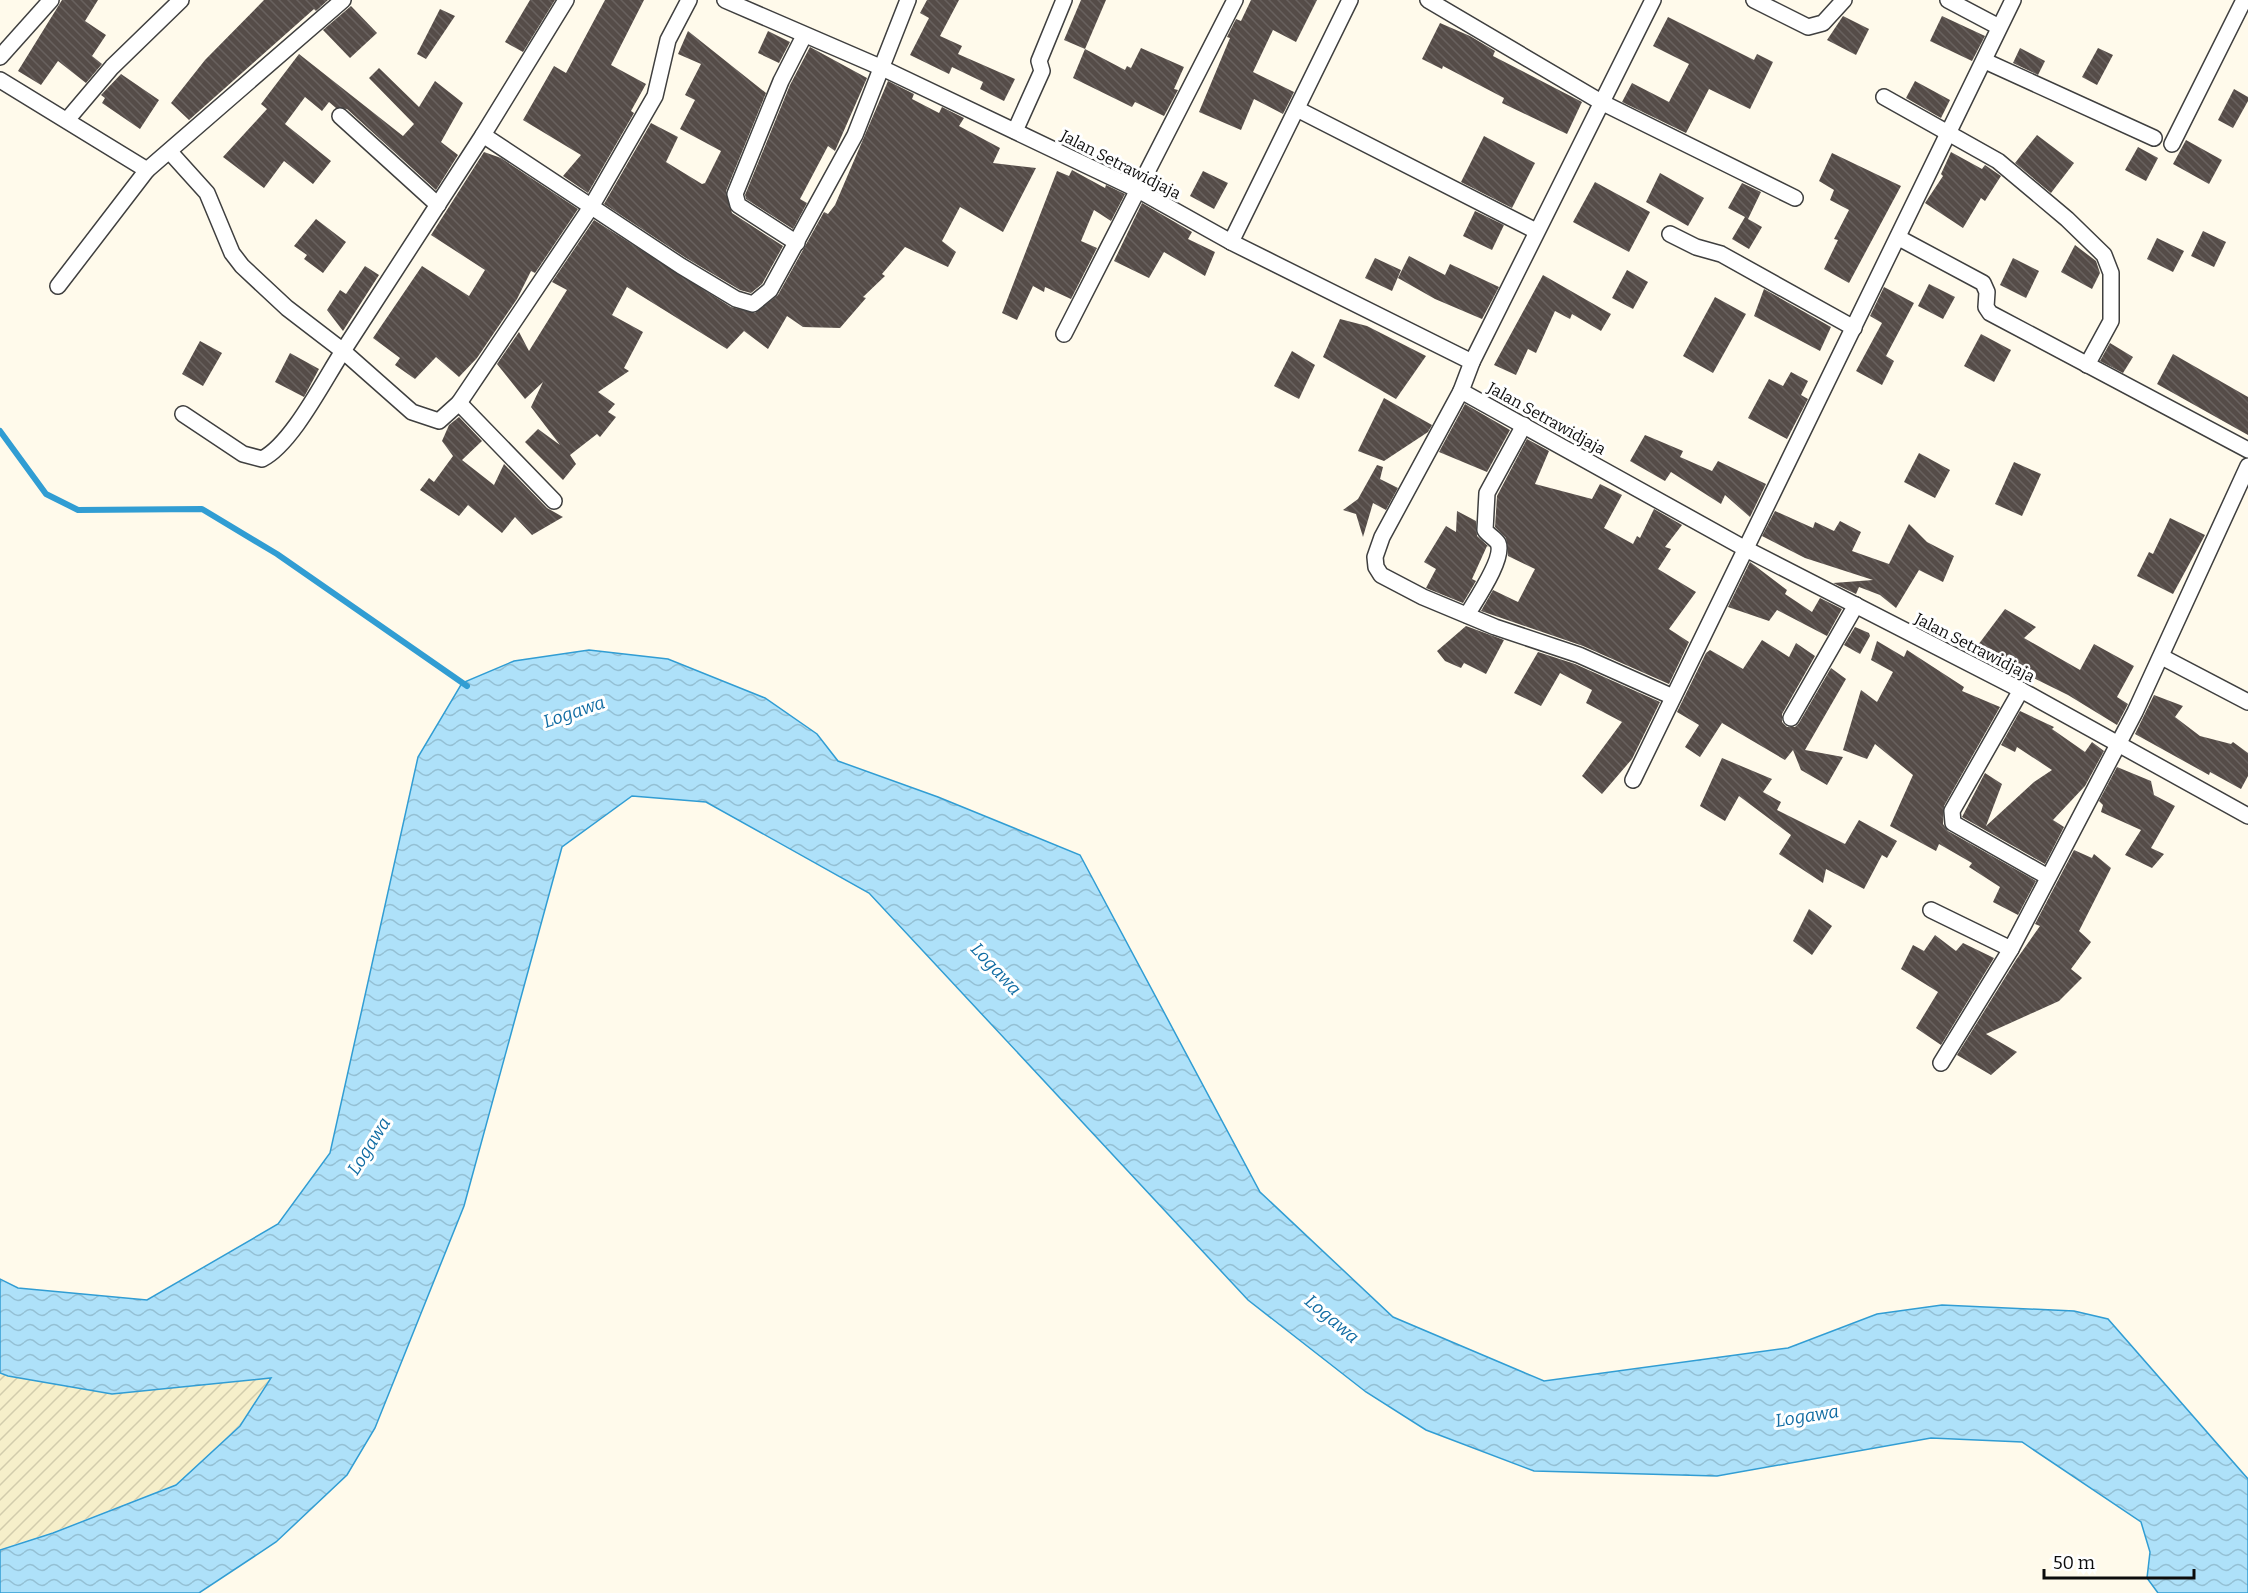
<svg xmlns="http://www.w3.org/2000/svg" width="2248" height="1593" viewBox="0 0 2248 1593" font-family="Bitter,serif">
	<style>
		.farmland { fill: url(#farmland-furrows) }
		.water { fill: url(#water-waves); stroke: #319dd3; stroke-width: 1.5 }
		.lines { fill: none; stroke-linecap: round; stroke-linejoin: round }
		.stream { stroke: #319dd3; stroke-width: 6 }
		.building { fill: url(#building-back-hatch) }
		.minor-casing { stroke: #3f3f3f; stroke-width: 18 }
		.minor { stroke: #fff; stroke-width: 15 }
		.labels { text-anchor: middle; stroke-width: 6; stroke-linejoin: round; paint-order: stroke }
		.street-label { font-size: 16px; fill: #0c0c0c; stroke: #fff }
		.water-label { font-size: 18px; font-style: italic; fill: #106ca3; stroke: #fff }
	</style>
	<defs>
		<pattern id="farmland-furrows" width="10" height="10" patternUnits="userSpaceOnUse" patternTransform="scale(1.5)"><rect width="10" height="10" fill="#f6efca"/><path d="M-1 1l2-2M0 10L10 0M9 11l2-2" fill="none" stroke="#d2ccac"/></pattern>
		<pattern id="water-waves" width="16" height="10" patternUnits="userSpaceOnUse" patternTransform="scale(1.5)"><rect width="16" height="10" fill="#aee1f9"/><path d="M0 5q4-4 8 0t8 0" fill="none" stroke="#94c0d4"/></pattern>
		<pattern id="building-back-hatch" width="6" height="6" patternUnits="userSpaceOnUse" patternTransform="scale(1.5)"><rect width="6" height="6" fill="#554c48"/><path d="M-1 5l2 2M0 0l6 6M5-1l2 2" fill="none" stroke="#68615e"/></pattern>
	</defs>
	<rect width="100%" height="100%" fill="#fffaeb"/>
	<path class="farmland" d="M0,1374L112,1394L270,1378L240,1425L176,1484L53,1532L0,1549Z"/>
	<path class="water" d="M589,650L668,659L765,698L817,734L838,761L938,797L1080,855L1260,1192L1393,1317L1544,1381L1788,1348L1877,1314L1942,1305L2074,1311L2108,1319L2248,1479V1593H2158L2147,1578L2150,1552L2141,1522L2022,1442L1931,1438L1717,1476L1534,1471L1426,1430L1366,1392L1248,1300L869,893L706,802L632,796L562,847L464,1206L375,1428L347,1475L276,1542L199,1593H0V1550L53,1533L176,1485L240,1426L271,1378L112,1394L8,1376L0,1373V1279L18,1288L147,1300L278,1224L330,1153L418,757L462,683L514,661Z"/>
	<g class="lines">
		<path class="stream" d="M0,431L46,494L78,510L202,509L277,554L467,686"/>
	</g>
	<g class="building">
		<path d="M62,0H98L85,21L106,35L92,56L102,64L86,83L58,61L41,85L18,71Z"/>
		<path d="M264,0H328L316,11L314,9L189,120L171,103L205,60Z"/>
		<path d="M530,0H555L523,52L505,42Z"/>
		<path d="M605,0H644L611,65L646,84L631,111L634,113L588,193L563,176L581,155L523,120L554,66L566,73Z"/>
		<path d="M927,0H959L940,36L962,46L958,54L1015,79L1004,101L980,89L983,82L952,67L949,74L910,55L929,18L920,13Z"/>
		<path d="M1081,0H1106L1085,49L1064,40Z"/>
		<path d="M1251,0H1317L1296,42L1273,30L1253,72L1294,92L1283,114L1254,99L1241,130L1199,112L1230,38L1227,37L1236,19L1241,21Z"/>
		<path d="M351,6L377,33L350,58L323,30Z"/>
		<path d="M440,9L455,16L426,59L417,54Z"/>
		<path d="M1843,16L1869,29L1856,55L1827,40Z"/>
		<path d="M1942,16L1985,36L1972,61L1930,41Z"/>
		<path d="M1668,17L1754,60L1757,54L1773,62L1750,109L1709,89L1686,133L1622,102L1632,83L1669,102L1689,64L1653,46Z"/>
		<path d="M1440,23L1470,36L1495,51L1493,56L1582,102L1567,134L1502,103L1504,98L1443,66L1442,69L1422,59Z"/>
		<path d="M688,31L766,93L726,191L732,213L783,246L762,284L751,293L740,290L686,258L604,204L651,123L678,137L666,162L702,184L705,183L721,151L680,129L695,100L685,95L701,64L678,54Z"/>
		<path d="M768,31L790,42L779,63L758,53Z"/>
		<path d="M810,47L867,78L835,151L828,146L800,199L807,203L793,229L746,199L745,195L790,85Z"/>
		<path d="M1141,48L1184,67L1174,89L1178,90L1164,116L1135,102L1132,107L1073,78L1085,49L1125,70L1127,66L1131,68Z"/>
		<path d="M2020,48L2045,61L2038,75L2013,63Z"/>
		<path d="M2098,48L2113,55L2097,85L2082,77Z"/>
		<path d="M299,54L403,136L414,124L369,78L379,68L419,107L435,81L463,103L441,142L458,155L436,190L347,109L336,108L329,102L322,111L305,97L285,124L331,161L313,184L284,161L264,188L223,157L267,109L261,104Z"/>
		<path d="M121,74L159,100L140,129L102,103L105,98L101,95Z"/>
		<path d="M888,81L914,94L912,99L939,113L942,107L964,118L959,126L1000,148L993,163L1036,168L1003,232L960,207L942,241L956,252L948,267L905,247L882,274L885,276L863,297L866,298L840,328L803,327L787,316L768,349L744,331L727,349L627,287L612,315L643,332L624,368L629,371L598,392L615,404L608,412L616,417L600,437L597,434L570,455L576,464L563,480L525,442L538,429L560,445L531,407L543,382L525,399L497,364L519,332L529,351L567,290L552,282L594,220L731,307L755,313L778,295L824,212L828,214L835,205Z"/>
		<path d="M1915,81L1950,100L1941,118L1906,98Z"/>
		<path d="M2234,89L2248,97V101L2233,128L2218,120Z"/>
		<path d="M2037,135L2074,163L2051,193L2015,163Z"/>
		<path d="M1484,136L1535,163L1512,208L1461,182Z"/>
		<path d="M2186,140L2222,160L2209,184L2173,164Z"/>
		<path d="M2138,147L2158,158L2146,181L2125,170Z"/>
		<path d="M484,152L501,158L578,209L535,273L531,271L517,299L477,358L459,377L436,357L415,379L395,365L400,358L373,338L422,266L469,296L485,270L431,235Z"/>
		<path d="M1951,152L1982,169L1985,165L2001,176L1985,201L1981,198L1963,228L1925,203L1943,176L1941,174Z"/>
		<path d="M1832,153L1901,186L1849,283L1824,269L1838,240L1834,239L1849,210L1830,200L1834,190L1819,181Z"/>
		<path d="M1072,170L1105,188L1106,185L1125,194L1111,221L1094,210L1081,241L1097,248L1071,299L1045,287L1044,292L1033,286L1017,320L1002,313L1057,171L1069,176Z"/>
		<path d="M1203,171L1228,183L1214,209L1190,196Z"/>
		<path d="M1660,173L1704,198L1688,226L1646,202Z"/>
		<path d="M1595,182L1650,212L1629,252L1573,222Z"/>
		<path d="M1742,183L1761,192L1748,219L1762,227L1749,249L1732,239L1745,217L1728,208Z"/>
		<path d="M1142,203L1192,232L1188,239L1215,252L1205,276L1164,252L1149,278L1114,261Z"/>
		<path d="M1475,211L1504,225L1492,250L1463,236Z"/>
		<path d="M316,219L346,242L323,273L304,259L307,255L294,246Z"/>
		<path d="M2203,231L2226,242L2214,267L2191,256Z"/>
		<path d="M2157,238L2184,251L2173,272L2147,259Z"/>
		<path d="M2075,245L2096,261L2100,273L2092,289L2061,272Z"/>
		<path d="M1409,256L1445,275L1450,264L1499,287L1482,319L1435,299L1398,278Z"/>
		<path d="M1375,258L1401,270L1392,291L1365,278Z"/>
		<path d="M2013,258L2039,271L2026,298L2000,285Z"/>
		<path d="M365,266L379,275L343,331L327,310L340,290L346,294Z"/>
		<path d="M1627,270L1648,282L1633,309L1612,298Z"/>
		<path d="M1543,275L1611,314L1601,331L1572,314L1570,319L1555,311L1536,353L1528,349L1516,375L1494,365Z"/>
		<path d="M1929,284L1955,297L1943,319L1918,306Z"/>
		<path d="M1884,287L1914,303L1886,356L1894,361L1882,385L1856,371L1882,323L1870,316Z"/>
		<path d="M1764,289L1831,327L1820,351L1754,316Z"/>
		<path d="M1715,297L1746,314L1713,373L1683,356Z"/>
		<path d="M1340,319L1367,326L1426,356L1396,399L1323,357Z"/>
		<path d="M1981,334L2011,350L1994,382L1964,366Z"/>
		<path d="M200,341L222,353L203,386L182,374Z"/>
		<path d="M2110,343L2133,357L2123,373L2100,361Z"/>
		<path d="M1292,351L1315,365L1299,399L1274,386Z"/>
		<path d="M290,353L319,369L304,397L275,382Z"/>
		<path d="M2173,354L2248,397V435L2157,384Z"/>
		<path d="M1791,372L1808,381L1801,395L1808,399L1787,439L1748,418L1769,379L1783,386Z"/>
		<path d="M1384,398L1432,425L1428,432L1384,461L1358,451Z"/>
		<path d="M1465,404L1510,430L1487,472L1439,452Z"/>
		<path d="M459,417L482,441L462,460L494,485L504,464L547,508L563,517L532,535L515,517L502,533L468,505L459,516L420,490L429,478L434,482L453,456L442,441L449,425Z"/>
		<path d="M1645,435L1683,451L1680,457L1712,471L1718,461L1766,484L1750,517L1725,495L1721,504L1671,472L1665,481L1630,461Z"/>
		<path d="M1527,439L1549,451L1535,484L1592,499L1600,484L1622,495L1604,528L1633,544L1637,536L1640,538L1654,509L1682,525L1665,547L1671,549L1658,569L1696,592L1669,629L1689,642L1669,684L1583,646L1481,611L1493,590L1518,602L1535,569L1508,556L1506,538L1495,527L1497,496Z"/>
		<path d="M1919,453L1950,470L1935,498L1904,482Z"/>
		<path d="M2014,462L2041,474L2022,516L1995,504Z"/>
		<path d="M1377,465L1383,467L1380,479L1398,488L1386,510L1373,503L1363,537L1356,514L1343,510L1358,499Z"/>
		<path d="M1457,511L1476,521L1477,536L1489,547L1487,546L1472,579L1476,581L1463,603L1426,588L1436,569L1424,562L1446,526L1456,532Z"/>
		<path d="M1775,511L1813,528L1815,522L1834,531L1840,521L1861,532L1852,551L1889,564L1909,524L1927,542L1954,556L1943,582L1919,570L1896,608L1880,595L1859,587L1856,594L1833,583L1873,580L1805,558L1762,536Z"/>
		<path d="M2170,518L2205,535L2173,594L2137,576L2149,552L2153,554Z"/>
		<path d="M1750,562L1787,590L1785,594L1812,612L1820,598L1842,609L1827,636L1777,610L1769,621L1728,607Z"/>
		<path d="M2005,609L2036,627L2024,638L2080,670L2094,644L2134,666L2117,697L2128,704L2117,725L2068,695L1975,649Z"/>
		<path d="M1466,626L1504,640L1486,674L1464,663L1461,668L1445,661L1437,651Z"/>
		<path d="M1855,627L1869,633L1870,636L1860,654L1844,645Z"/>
		<path d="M1762,640L1789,657L1796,643L1815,656L1782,714V722L1787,727H1795L1799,723L1831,668L1846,679L1805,750L1843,757L1827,785L1801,770L1793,750L1785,760L1722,723L1700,757L1685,747L1699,725L1677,712L1706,653L1710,650L1743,669Z"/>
		<path d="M1877,641L1904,657L1907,650L1964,687L1962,691L2000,707L1944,806L1943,824L1948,831L2036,881L2018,915L1993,902L2000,887L1969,867L1972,863L1939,844L1936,851L1890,826L1913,775L1875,744L1867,759L1843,750L1861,690L1877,702L1893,672L1871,660Z"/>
		<path d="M1538,652L1575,664L1660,702L1632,759L1602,794L1582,776L1622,722L1586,703L1592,690L1560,673L1541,706L1514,693Z"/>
		<path d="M2154,695L2183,706L2175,717L2200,736L2231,744L2233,742L2248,753V776L2241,789L2210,772L2209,775L2135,734Z"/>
		<path d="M2020,711L2054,727L2052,729L2085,752L2092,742L2104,751L2085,786L2053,820L2064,827L2045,864L1962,817L1985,773L2002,784L1986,826L2034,782L2052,770L2017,747L2015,752L2001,745Z"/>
		<path d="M1722,758L1772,779L1763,792L1781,802L1777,810L1845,844L1859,820L1897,841L1887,858L1882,855L1864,889L1826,869L1823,883L1779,854L1791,835L1739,796L1725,821L1700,806Z"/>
		<path d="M2117,767L2151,781L2154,795L2175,806L2151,848L2164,854L2152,868L2125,855L2141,830L2101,812L2103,805L2099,801Z"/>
		<path d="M2074,850L2092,858L2094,854L2111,868L2079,931L2091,942L2071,969L2082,978L2059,1001L1986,1034L2017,1052L1991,1075L1957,1055L2016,960L2040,926L2035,924Z"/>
		<path d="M1809,909L1832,926L1812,955L1793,941Z"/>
		<path d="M1935,935L1956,951L1963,943L1994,958L1941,1045L1916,1028L1938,992L1901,969L1913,945L1924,951Z"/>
	</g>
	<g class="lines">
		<defs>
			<g id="minor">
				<path d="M725,0L880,67L1138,190L1231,242L1472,362L1461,391L1744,548L2021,690L2248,816"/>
				<path d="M1428,0L1601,102L1795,198"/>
				<path d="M1754,0L1808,27L1823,23L1844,0"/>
				<path d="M1948,0L1999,27"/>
				<path d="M0,57L51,0"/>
				<path d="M1985,61L2154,138"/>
				<path d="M0,80L147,170L343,0"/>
				<path d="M1884,97L1998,161L2067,219L2104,255L2111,273V321L2087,365"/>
				<path d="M1297,109L1536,231"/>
				<path d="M340,116L438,205"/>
				<path d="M67,120L112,67L181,0"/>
				<path d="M1015,131L1042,71L1039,61L1064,0"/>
				<path d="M483,135L681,266L736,299L753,304L770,290L855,135L908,0"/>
				<path d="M2172,144L2244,0"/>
				<path d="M170,152L207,193L232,253L242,266L287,308L343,351L483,135L566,0"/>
				<path d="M1670,234L1696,247L1721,254L1854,328"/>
				<path d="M1899,238L1983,283L1987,292L1986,307L1990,313L2248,450"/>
				<path d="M1231,242L1350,0"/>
				<path d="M797,243L738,205L735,194L781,81L804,36"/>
				<path d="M58,286L147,170"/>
				<path d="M1064,334L1235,0"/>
				<path d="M1472,362L1653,0"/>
				<path d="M1461,391L1382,537L1375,557L1376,567L1381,575L1423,597L1495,627L1579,655L1673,697"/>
				<path d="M459,403L591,207L655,96L668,40L689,0"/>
				<path d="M183,414L243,454L262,459C292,444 324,380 343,351L412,412L439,421L459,403L554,501"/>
				<path d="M1467,615C1475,601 1505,558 1498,543C1495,538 1488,535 1485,530L1487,493L1524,425"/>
				<path d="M2162,657L2248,702"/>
				<path d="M2021,690L1952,811L1953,823L2048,877"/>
				<path d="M1791,718L1856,605"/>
				<path d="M1633,780L2013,0"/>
				<path d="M1931,910L2011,949L2135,712L2248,466"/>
				<path d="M1941,1063L2011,949"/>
			</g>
		</defs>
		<use href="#minor" class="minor-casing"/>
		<use href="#minor" class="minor"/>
	</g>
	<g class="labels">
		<g class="street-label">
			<text transform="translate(1121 164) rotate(27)" y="6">Jalan Setrawidjaja</text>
			<text transform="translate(1547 418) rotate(29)" y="6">Jalan Setrawidjaja</text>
			<text transform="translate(1975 647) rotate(27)" y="6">Jalan Setrawidjaja</text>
		</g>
		<g class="water-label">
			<text transform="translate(574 712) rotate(-19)" y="6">Logawa</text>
			<text transform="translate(996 969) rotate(47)" y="6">Logawa</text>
			<text transform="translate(369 1146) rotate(-58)" y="6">Logawa</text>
			<text transform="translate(1332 1319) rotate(40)" y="6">Logawa</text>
			<text transform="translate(1807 1416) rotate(-9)" y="6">Logawa</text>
		</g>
	</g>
	<path d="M2044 1569v9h150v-9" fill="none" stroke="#0c0c0c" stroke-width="3"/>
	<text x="2053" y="1569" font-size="18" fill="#0c0c0c" stroke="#ffffff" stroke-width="4.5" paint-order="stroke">50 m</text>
</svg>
